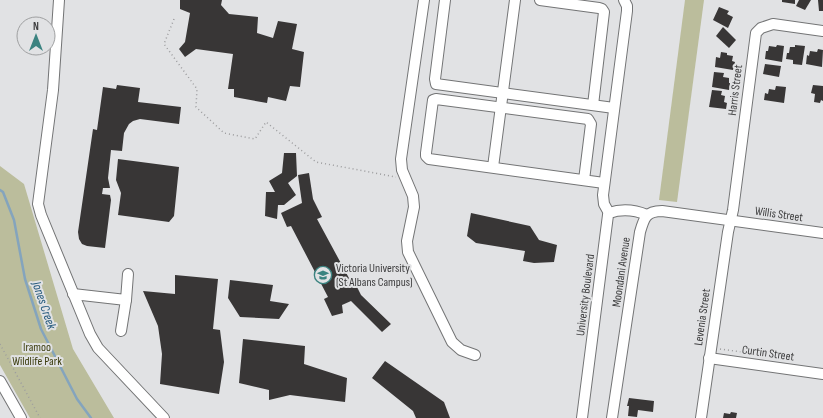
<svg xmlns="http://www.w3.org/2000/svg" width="823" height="418" viewBox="0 0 823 418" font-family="'Sofia Sans Condensed',sans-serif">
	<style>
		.green { fill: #bbbd9c }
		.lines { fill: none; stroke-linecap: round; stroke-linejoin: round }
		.stream { stroke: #84a4bd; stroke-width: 2.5 }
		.building { fill: #383636 }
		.minor-casing { stroke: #737475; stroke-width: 12 }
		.path { stroke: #9c9c9e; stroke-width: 1.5; stroke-dasharray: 1 3; stroke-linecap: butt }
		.minor { stroke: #fff; stroke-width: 10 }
		.labels { text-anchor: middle; stroke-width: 4; stroke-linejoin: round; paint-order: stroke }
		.street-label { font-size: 12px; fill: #3c3c3d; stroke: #e1e2e4 }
		.poi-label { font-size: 12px; fill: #3c3c3d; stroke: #e1e2e4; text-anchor: start }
		.park-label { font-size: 12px; fill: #3a3b0c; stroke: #e1e2e4 }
		.water-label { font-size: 13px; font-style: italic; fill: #24597d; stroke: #e1e2e4 }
	</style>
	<rect width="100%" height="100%" fill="#e1e2e4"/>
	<g class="green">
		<path d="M685,0H704L677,202L659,200Z"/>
		<path d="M0,166L24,184L73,349L114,418H30L0,365Z"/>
	</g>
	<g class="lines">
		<path class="stream" d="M0,190L3,192L14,220L25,279L41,329L77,399L91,418"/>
	</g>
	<g class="building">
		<path d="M180,0H222L221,5L229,14L258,17L257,33L273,38L278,21L297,24L292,49L304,52L300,87L290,86L286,101L268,97L267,103L234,97V89H228L233,54L196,49L185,57L179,49L185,42L190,13L180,9Z"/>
		<path d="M782,0H795V4L782,2Z"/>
		<path d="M799,0H811L805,10L796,6Z"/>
		<path d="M818,0H823V11H819Z"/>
		<path d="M719,7L729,11L727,14L733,17L728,28L713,20Z"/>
		<path d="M723,27L736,40L729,48L716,36Z"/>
		<path d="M777,45L784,46L782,62L765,59L766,51H768L769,46L776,47Z"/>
		<path d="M795,45L805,46L802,65L793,64V60L786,59L787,53H789L790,47H795Z"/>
		<path d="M818,49L823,50L822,67L806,64L807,55L809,56L810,51L817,52Z"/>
		<path d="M721,52L727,53V55L733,56L732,61L735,62L733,70L715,67L716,57L720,58Z"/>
		<path d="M765,64L781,66L779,77L763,74Z"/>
		<path d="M714,72L724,73L723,77L729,78V83H730L729,90L712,87Z"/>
		<path d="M117,85L140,88L138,102L181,107L179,124L140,119L133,121L129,124L124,133L122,151L111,150L108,178L110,188H103L102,194L110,195L111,200L105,248L87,246L82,244L79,239L78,232L93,129L97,130L103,87L116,89Z"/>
		<path d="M813,85L823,86V101L821,100L820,103L814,102L815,94L811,93Z"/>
		<path d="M776,86L786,87L784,103L764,100L765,93L768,94L769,89L775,90Z"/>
		<path d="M712,90L722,91L721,95L725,96L724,102L727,103L726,109L709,107Z"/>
		<path d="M284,153H296L297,176L288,183L296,195L284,205H278L277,219L265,216L266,192H275L269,181L282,173Z"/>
		<path d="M118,159L179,167L174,216L169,222L118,215L121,193L116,180Z"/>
		<path d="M309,173L313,199L322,217L317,219L350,280L353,279L361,295L391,324L382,332L351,301L342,305L343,313L332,316L324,299L328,297L291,226L287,227L281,213L302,203L298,175Z"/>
		<path d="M471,213L530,226L539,240L557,245L554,262L534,263L523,261L525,251L476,243L467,236Z"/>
		<path d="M175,275L218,279L213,329L220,330L224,362L219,394L160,384L162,354L158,326L143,291L175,294Z"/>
		<path d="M230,280L273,285L270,301L289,304L279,319L240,317L228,298Z"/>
		<path d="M243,339L305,346L304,364L347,378L345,402L290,395L269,400V390L239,383Z"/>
		<path d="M385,361L444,402L450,418H416L413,411L372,378Z"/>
		<path d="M629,398L654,401L653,412L638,410L637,417L628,416L629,406H627Z"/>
		<path d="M731,412L737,413L736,418H723L724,413L730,414Z"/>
	</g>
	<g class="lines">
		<defs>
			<g id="minor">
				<path d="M59,0L53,90L38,204L41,215L90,334L98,348L164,418"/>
				<path d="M424,0L401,159L402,170L413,196L414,207L407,241L408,252L452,342L461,350L475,355"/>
				<path d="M445,0L435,79L436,84L614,108"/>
				<path d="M540,0L599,8L602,9L604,12L593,105"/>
				<path d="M493,167L515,0"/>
				<path d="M584,180L591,124L588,119L436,99L433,100L426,153V156L429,159L604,183"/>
				<path d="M609,213L604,204L603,195L627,11V6L624,0"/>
				<path d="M73,294L126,300L128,274"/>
				<path d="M121,331L126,300"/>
				<path d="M709,358L823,374"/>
				<path d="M0,381L21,418"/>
				<path d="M582,418L608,215L609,213C621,209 635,210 647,215"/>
				<path d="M612,418L640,232C644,218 646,211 662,211L823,233"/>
				<path d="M701,418L728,232L733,210L756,33L761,28L773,24L823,31"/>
			</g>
		</defs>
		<use href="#minor" class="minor-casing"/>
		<g class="path">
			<path d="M174,19L164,44L197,89L196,107L224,133L255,139L266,122L316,162L396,177"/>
			<path d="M0,344L40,418"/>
			<path d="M720,349L742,352"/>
		</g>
		<use href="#minor" class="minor"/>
	</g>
	<defs>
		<symbol id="university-ring" viewBox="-11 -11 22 22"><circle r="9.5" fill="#e1e2e4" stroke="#3b8380" stroke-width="1.5"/><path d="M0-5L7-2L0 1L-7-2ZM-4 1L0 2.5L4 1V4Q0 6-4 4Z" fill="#3b8380"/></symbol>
	</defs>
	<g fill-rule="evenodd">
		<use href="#university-ring" x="313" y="265" width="20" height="20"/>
	</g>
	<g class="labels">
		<g class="street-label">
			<text transform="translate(735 90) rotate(-83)" y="4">Harris Street</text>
			<text transform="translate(779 214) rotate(8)" y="4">Willis Street</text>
			<text transform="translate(621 272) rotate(-82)" y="4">Moondani Avenue</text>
			<text transform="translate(585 295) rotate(-83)" y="4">University Boulevard</text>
			<text transform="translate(702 317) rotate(-82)" y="4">Levenia Street</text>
			<text transform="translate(768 353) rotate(8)" y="4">Curtin Street</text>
		</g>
		<g class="poi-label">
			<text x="336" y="272">Victoria University<tspan x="336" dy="14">(St Albans Campus)</tspan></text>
		</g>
		<g class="park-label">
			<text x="37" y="351">Iramoo<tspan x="37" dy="14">Wildlife Park</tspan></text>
		</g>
		<g class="water-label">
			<text transform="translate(45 305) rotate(71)" y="5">Jones Creek</text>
		</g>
	</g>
	<g transform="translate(36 36)"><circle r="19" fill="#e1e2e4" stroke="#9fa0a1"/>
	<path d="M0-3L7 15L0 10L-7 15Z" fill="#3b8380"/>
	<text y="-6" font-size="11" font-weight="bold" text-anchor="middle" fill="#3c3c3d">N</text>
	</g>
</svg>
